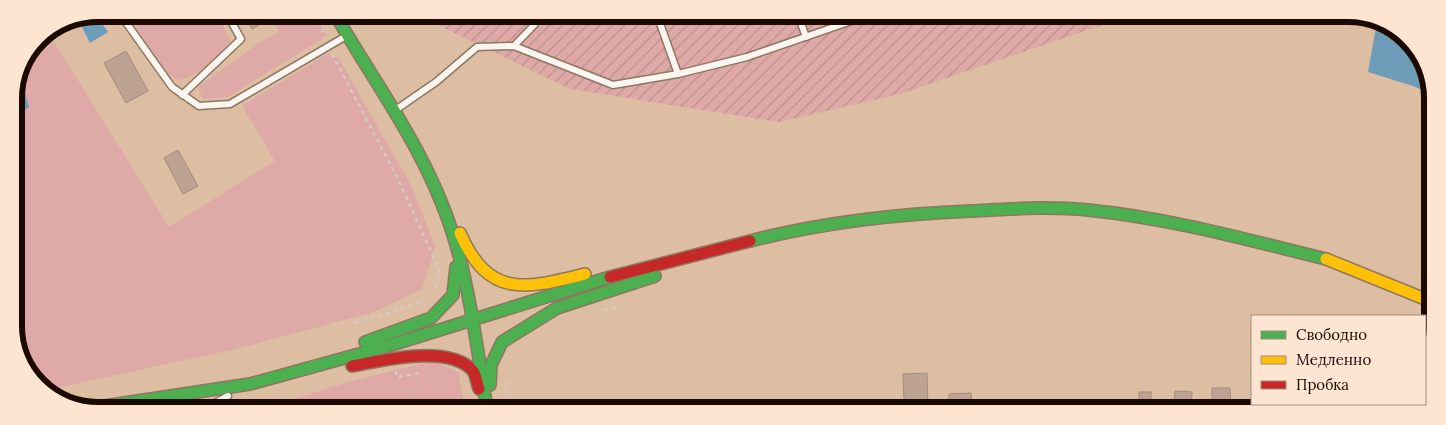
<svg xmlns="http://www.w3.org/2000/svg" width="1446" height="425" viewBox="0 0 1446 425" font-family="Lora,serif">
	<style>
		.green { fill: #dea9a7 }
		.garden { fill: url(#garden-furrows) }
		.water { fill: #6d9cb9 }
		.building { fill: #bea392; stroke: #a68c7b }
		.lines { fill: none; stroke-linecap: round; stroke-linejoin: round }
		.lane-casing { stroke: #8e7760; stroke-width: 9 }
		.fast-casing { stroke: #8e7760; stroke-width: 14 }
		.slow-casing { stroke: #8e7760; stroke-width: 14 }
		.jam-casing { stroke: #8e7760; stroke-width: 14 }
		.path { stroke: #d4cac2; stroke-width: 2.5; stroke-dasharray: 4 4; stroke-linecap: butt }
		.lane { stroke: #faf5f1; stroke-width: 6 }
		.fast { stroke: #4caf50; stroke-width: 11 }
		.slow { stroke: #ffc107; stroke-width: 11 }
		.jam { stroke: #c62828; stroke-width: 11 }
		.rim { fill: none; stroke: #1c0900; stroke-width: 6 }
	</style>
	<defs>
		<pattern id="garden-furrows" width="10" height="10" patternUnits="userSpaceOnUse" patternTransform="scale(1.25)"><rect width="10" height="10" fill="#dea9a7"/><path d="M-1 1l2-2M0 10L10 0M9 11l2-2" fill="none" stroke="#be908e"/></pattern>
	</defs>
	<rect width="100%" height="100%" fill="#ddbea3"/>
	<g class="green">
		<path d="M126,14H216L222,22L230,42C214,58 200,77 177,80L168,73Z"/>
		<path d="M269,14H315L327,36L227,97L203,99L198,87L259,43L279,32Z"/>
		<path d="M48,32L169,227L275,161L242,106L329,53L339,59L413,189L435,247L422,289L374,312L236,349L56,388L43,389L38,386L15,343L14,93L39,38Z"/>
		<path d="M433,361L458,372L465,409H262L348,382Z"/>
	</g>
	<path class="garden" d="M423,14L1129,16L900,94L779,122L570,89L440,26Z"/>
	<g class="water">
		<path d="M97,17L108,32L90,43L81,25Z"/>
		<path d="M1377,21L1411,42L1431,82V94L1413,86L1368,72Z"/>
		<path d="M18,85L23,86L29,107L14,120V93Z"/>
	</g>
	<g class="building">
		<path d="M243,14H278L252,29Z"/>
		<path d="M126,51L148,91L126,103L104,63Z"/>
		<path d="M178,150L198,186L183,194L164,158Z"/>
		<path d="M927,373L928,410H915V402L904,403L903,374Z"/>
		<path d="M1212,388H1230L1231,409H1212Z"/>
		<path d="M1175,391L1192,392L1191,411H1174Z"/>
		<rect x="1139" y="392" width="12" height="19"/>
		<path d="M971,393L972,410H949V394Z"/>
	</g>
	<g class="lines">
		<defs>
			<g id="lane">
				<path d="M120,14L172,87L199,106L230,104L346,36"/>
				<path d="M657,15L678,74"/>
				<path d="M798,15L806,37"/>
				<path d="M514,46L535,24L533,15"/>
				<path d="M182,95L241,39L227,14"/>
				<path d="M394,111L436,82L477,47L514,46L613,85L678,74L747,57L869,15"/>
				<path d="M204,409L228,396"/>
			</g>
			<g id="fast">
				<path d="M335,14C370,75 413,133 440,199C468,265 475,338 487,409"/>
				<path d="M750,241C824,222 894,214 971,211C1010,209 1049,206 1088,210C1169,218 1248,240 1326,259"/>
				<path d="M365,342L431,318L453,295L456,267"/>
				<path d="M490,385L491,365L502,342L557,308L655,276"/>
				<path d="M91,408L250,384L388,346L610,277"/>
			</g>
			<g id="slow">
				<path d="M460,233C489,299 525,289 585,274"/>
				<path d="M1326,259L1430,301"/>
			</g>
			<g id="jam">
				<path d="M610,277L750,241"/>
				<path d="M352,366C382,360 450,344 473,371C476,375 477,384 479,389"/>
			</g>
		</defs>
		<use href="#lane" class="lane-casing"/>
		<use href="#fast" class="fast-casing"/>
		<use href="#slow" class="slow-casing"/>
		<use href="#jam" class="jam-casing"/>
		<g class="path">
			<path d="M316,14L325,38"/>
			<path d="M332,54L396,175L439,269L436,291"/>
			<path d="M604,310L618,307"/>
			<path d="M355,323L425,301"/>
			<path d="M396,371L397,377L420,373"/>
			<path d="M506,409L507,380"/>
		</g>
		<use href="#lane" class="lane"/>
		<use href="#fast" class="fast"/>
		<use href="#slow" class="slow"/>
		<use href="#jam" class="jam"/>
	</g>
	<path d="M0 0H1446V425H0ZM98 22H1348A76 76 0 0 1 1424 98V326A76 76 0 0 1 1348 402H98A76 76 0 0 1 22 326V98A76 76 0 0 1 98 22Z" fill="#fde5d1" fill-rule="evenodd"/>
	<path class="rim" d="M98 22H1348A76 76 0 0 1 1424 98V326A76 76 0 0 1 1348 402H98A76 76 0 0 1 22 326V98A76 76 0 0 1 98 22Z"/>
	<rect x="1251" y="315" width="175" height="90" fill="#fde5d1" stroke="#a38d7d"/>
	<rect x="1261" y="331" width="25" height="8" fill="#4caf50" stroke="#a38d7d"/>
	<text x="1296" y="340" font-size="15" fill="#1c0900">Свободно</text>
	<rect x="1261" y="356" width="25" height="8" fill="#ffc107" stroke="#a38d7d"/>
	<text x="1296" y="365" font-size="15" fill="#1c0900">Медленно</text>
	<rect x="1261" y="381" width="25" height="8" fill="#c62828" stroke="#a38d7d"/>
	<text x="1296" y="390" font-size="15" fill="#1c0900">Пробка</text>
</svg>
